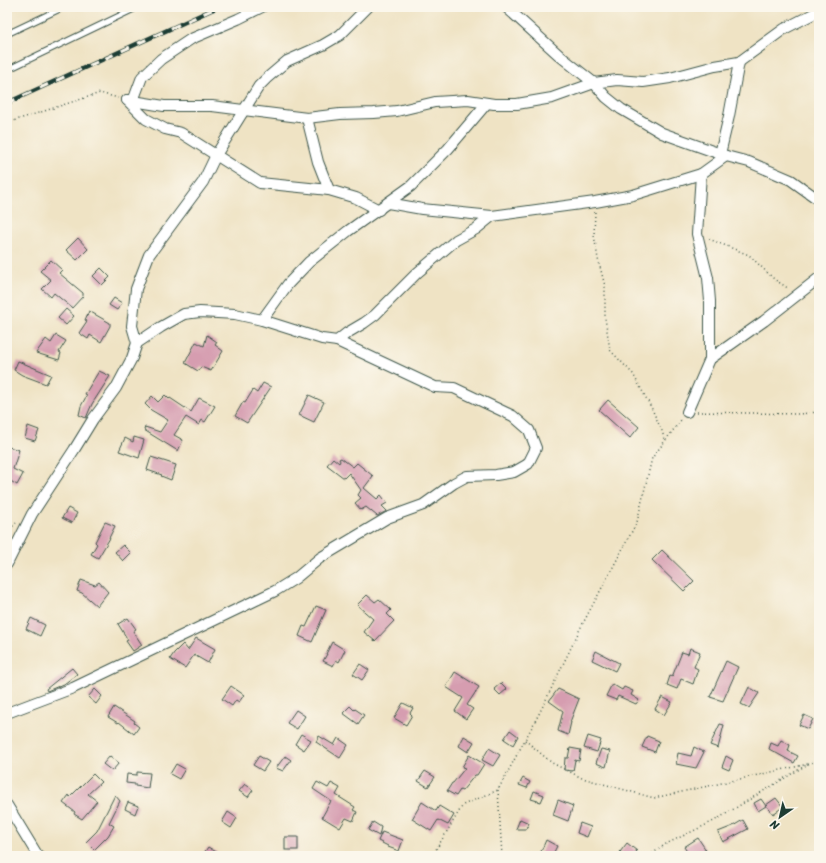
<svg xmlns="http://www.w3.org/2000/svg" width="826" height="863" viewBox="0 0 826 863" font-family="Sriracha,sans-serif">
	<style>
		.building { fill: #d69db0 }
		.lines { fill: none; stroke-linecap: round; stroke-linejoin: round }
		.service-casing { stroke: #3e564a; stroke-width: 7 }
		.minor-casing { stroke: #3e564a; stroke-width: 12 }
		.path { stroke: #3e564a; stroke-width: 1.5; stroke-dasharray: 1 3; stroke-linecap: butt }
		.service { stroke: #fff; stroke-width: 5 }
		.minor { stroke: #fff; stroke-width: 10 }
		.rail-casing { stroke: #1f3d34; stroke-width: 4.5 }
		.rail { stroke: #fbf7ec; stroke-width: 3; stroke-dasharray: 9; stroke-linecap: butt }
	</style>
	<rect width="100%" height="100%" fill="#fbf7ec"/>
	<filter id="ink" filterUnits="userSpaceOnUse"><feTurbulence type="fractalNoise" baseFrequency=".025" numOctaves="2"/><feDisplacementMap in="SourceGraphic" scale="8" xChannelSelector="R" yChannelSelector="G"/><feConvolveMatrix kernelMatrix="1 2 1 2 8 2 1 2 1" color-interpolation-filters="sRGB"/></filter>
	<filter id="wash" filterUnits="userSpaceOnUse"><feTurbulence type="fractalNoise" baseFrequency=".012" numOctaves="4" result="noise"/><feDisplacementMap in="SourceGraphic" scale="16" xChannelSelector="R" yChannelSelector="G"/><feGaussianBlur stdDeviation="0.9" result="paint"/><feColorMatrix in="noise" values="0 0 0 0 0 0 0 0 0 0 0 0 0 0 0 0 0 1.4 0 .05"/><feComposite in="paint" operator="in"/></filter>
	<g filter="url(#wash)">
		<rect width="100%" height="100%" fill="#efe3c4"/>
		<g id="blocks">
			<g class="building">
				<path d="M78,238L88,249L77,260L66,250Z"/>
				<path d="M51,260L62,270L59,273L83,293V296L72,308L54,293L51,297L42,289L51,280L40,271Z"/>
				<path d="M101,268L110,277L102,285L93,276Z"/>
				<path d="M114,298L122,303L117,310L109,305Z"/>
				<path d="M66,309L74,316L66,325L58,318Z"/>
				<path d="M89,311L110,323V326L101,342L90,335L88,339L79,333L87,321L85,320Z"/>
				<path d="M56,335L66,341L59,352L61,353L59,360L36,353L46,339L51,343Z"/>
				<path d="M207,335L217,342L215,345L223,351L211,371L201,367L198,371L185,363L196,342L204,346Z"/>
				<path d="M18,361L51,375L46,384L22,375L14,370Z"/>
				<path d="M99,371L110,376L92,404L86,418L79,415L81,406L87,395L85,394Z"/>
				<path d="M263,383L271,387L247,423L235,416L243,402L245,403L253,390L257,393Z"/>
				<path d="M165,395L169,399L170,398L191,412L199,398L215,406L205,422L202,420L199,425L186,417L174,435L183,440L178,451L144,430L145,427L160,432L168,420L151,410L145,404L152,396L158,402Z"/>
				<path d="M309,395L324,402L314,422L299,415Z"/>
				<path d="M608,400L639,427L630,438L599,410Z"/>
				<path d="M28,426L39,430L35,441L25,438Z"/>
				<path d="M134,437L144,440L139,458L119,451L125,438L133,442Z"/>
				<path d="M9,447L19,450L13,469L23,474L17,485L9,480L7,481V453Z"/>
				<path d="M151,457L176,465L171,480L161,476L162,475L147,470Z"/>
				<path d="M333,458L339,463L340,461L339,459L341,458L353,467L357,463L373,476L364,488L377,499L381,495L387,503L382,506L387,511L377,516L366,507L361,510L355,503L361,498L358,495L361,490L349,473L344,478L327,465Z"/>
				<path d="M68,508L77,513L72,523L62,518Z"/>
				<path d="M105,522L115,526L109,538H110L98,558L91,554L97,544L95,542Z"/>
				<path d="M123,545L131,553L123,561L115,552Z"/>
				<path d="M662,550L694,581L684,591L652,560Z"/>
				<path d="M81,580L95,585L99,582L108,592L97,606L82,593L77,591Z"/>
				<path d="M367,595L375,602L379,599L391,610L387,614L394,621L375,641L364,632L373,619L357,605Z"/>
				<path d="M316,606L326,610L312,642L299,636L303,626L306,627Z"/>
				<path d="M31,618L45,625L40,636L26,629Z"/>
				<path d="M128,618L136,629L133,631L142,645L133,651L126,641L128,640L118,624Z"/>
				<path d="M196,638L215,649L208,663L194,655L185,668L170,659L174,653L183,644L188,650Z"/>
				<path d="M332,642L345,650L339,662L336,660L333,666L323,661L327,654H326Z"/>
				<path d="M690,648L700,652L694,667L698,669L693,684L681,679L677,689L667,685L670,676L672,677L682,652L688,654Z"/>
				<path d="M596,651L619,663L615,671L592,660Z"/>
				<path d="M726,661L738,667L723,701L710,697Z"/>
				<path d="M360,664L369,670L362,680L353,674Z"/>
				<path d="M72,668L77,674L64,684L47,691L46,689Z"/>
				<path d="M455,672L479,687L467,705L473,709L466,719L455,711L463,698L446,687Z"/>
				<path d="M501,683L507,689L500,695L494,689Z"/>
				<path d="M612,684L622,690L624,687L633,691L631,695L639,700L636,704L618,696L616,700L606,696Z"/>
				<path d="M231,686L244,695L239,702L236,700L232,706L222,699Z"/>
				<path d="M749,687L759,693L749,708L741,704Z"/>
				<path d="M95,689L102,696L96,704L88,697Z"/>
				<path d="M558,689L579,699L570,722H571L568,735L558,731L563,711L549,701Z"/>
				<path d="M662,697L672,702L664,715L655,709Z"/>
				<path d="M403,703L413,708L410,713L412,715L406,725L394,718Z"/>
				<path d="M350,706L354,710L355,709L364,715L358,724L343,713Z"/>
				<path d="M114,707L135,721L134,723L139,727L134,734L119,722L118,723L108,717Z"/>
				<path d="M296,710L305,716L297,729L287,723Z"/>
				<path d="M804,715L813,719L808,729L799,725Z"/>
				<path d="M720,724L724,725L718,748L710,745Z"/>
				<path d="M510,730L518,736L513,745L504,739Z"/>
				<path d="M301,734L311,740L304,750L295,744Z"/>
				<path d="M319,736L334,745L338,738L348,745L340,758L316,742Z"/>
				<path d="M464,736L474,742L468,752L459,746Z"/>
				<path d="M588,736L601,740L597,752L584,748Z"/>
				<path d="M647,736L659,741L655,752L642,747Z"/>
				<path d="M781,740L790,745L788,751L798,756L794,763L769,749L771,743L778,746Z"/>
				<path d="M694,747L704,752L696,768L676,764L678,753L691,756Z"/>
				<path d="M489,748L500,755L493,766L482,760Z"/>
				<path d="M570,748L581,750L579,761L575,760L573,771L564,770L565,758H568Z"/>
				<path d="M601,749L610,751L606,767L596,763Z"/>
				<path d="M469,755L484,764L477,775H475L462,791L460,790L456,796L447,791L452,783H453L465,768L462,767Z"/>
				<path d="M110,756L119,763L112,771L103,764Z"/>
				<path d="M259,756L269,762L263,771L253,765Z"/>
				<path d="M285,756L291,760L283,771L276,768Z"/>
				<path d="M726,756L733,760L729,770L722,767Z"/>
				<path d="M176,764L185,769L179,779L170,774Z"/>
				<path d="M425,771L435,777L428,787L418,781Z"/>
				<path d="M137,772L150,773L148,788L135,786V784L126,783L127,774L137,775Z"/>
				<path d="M93,774L101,782L88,794L97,801L82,819L74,814L75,812L63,803L69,795L70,797Z"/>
				<path d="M523,778L530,782L527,788L519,785Z"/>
				<path d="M317,782L328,788L331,783L340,788L336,795L355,807L353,810L357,812L353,821L346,818L340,828L322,817L331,801L313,789Z"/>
				<path d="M245,784L253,790L248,797L239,791Z"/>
				<path d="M534,791L544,795L541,802L531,799Z"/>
				<path d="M115,795L120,801L109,823L114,826L108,836L94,850L86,842L97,831Z"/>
				<path d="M776,798L783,807L773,814L766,805Z"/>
				<path d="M761,799L766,806L758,811L754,803Z"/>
				<path d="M558,800L573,806L568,821L553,815Z"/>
				<path d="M128,802L138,806L135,814L125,809Z"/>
				<path d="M422,802L436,811L439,806L454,815L448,825L438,820L431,831L412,819Z"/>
				<path d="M228,812L237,818L231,828L222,822Z"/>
				<path d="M520,819L529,823L526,829H516Z"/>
				<path d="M743,820L748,829L723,842L718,832L733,826Z"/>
				<path d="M373,822L381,827L379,836L368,830Z"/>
				<path d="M580,823L591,827L587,837L577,833Z"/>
				<path d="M382,832L403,840L399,851L388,847V846L378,841Z"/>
				<rect x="285" y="837" width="13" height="13"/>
				<path d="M698,838L706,850H704L709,856H690L684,847Z"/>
				<path d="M546,840L557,846L552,856H539Z"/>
				<path d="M627,843L637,851L633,856H625L620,852Z"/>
				<path d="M208,847L223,856H202Z"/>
			</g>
		</g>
	</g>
	<g filter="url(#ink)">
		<use href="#blocks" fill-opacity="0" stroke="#3e564a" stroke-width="1"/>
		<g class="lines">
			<defs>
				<g id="service">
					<path d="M7,34L64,7"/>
					<path d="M7,70L138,7"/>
				</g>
				<g id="minor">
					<path d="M506,7L560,56L594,83L606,97L621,109L662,133L726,156L749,162L791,180L819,200"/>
					<path d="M127,100L164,106H212L307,118L340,114L374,113L397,111L435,102L468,100L494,104H517L552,98L594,83L617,80L643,82L670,78L715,66L739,62L784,29L819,11"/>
					<path d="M127,100L146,119L165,129L181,133L260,183L329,190L356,198L379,210"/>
					<path d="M133,101L142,77L161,59L191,39L238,19L262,7"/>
					<path d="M307,118L318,162L329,190"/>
					<path d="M720,154L729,116L739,62"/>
					<path d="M701,174L697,234L708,278L710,301V359"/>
					<path d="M388,203L422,209L492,216L595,202L633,195L701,174L726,156"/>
					<path d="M262,320L288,284L309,262L348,231L411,186L448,149L487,103"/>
					<path d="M137,343L161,327L184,314L200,312L235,314L262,320L322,339L337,341L347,333L364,323L375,315L417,273L456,240L476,229L492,216"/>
					<path d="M687,412L710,359L764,321L819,278"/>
					<path d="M7,564L32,514L74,450L93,419L116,388L132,358L137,343L132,326L136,289L149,255L203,182L216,155L259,86L267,78L287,61L323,45L340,35L368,7"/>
					<path d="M7,713L73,688L275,591L296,578L320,558L387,518L423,505L454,483L467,476L496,475L514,472L528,464L536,448L529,430L513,416L454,388L435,387L337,341"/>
					<path d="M7,805L38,856"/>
				</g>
			</defs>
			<use href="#service" class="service-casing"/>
			<use href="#minor" class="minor-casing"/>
			<g class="path">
				<path d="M7,123L100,93L118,98"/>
				<path d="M595,212L594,235L598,259L605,286V318L610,350L633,374L651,407L662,431L665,441"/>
				<path d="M709,239L749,255L774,279L789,289"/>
				<path d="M697,412L799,414L819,412"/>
				<path d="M7,532L16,523"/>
				<path d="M525,740L552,763L582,778L654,798L808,764"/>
				<path d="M498,790L502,856"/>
				<path d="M432,856L463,805L498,790L540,712L581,627L637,522L652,458L681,420"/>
				<path d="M649,856L666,844L714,821L808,764L819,760"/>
			</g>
			<use href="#service" class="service"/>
			<use href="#minor" class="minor"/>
			<defs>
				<path id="rail" d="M7,103L218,7"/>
			</defs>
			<use href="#rail" class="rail-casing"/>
			<use href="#rail" class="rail"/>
		</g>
	</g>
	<rect width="826" height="863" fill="none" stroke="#fbf7ec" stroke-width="24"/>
	<g transform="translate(780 817) rotate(214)" stroke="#fbf7ec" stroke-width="3" paint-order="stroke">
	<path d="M0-3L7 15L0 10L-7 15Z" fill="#1f3d34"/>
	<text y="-6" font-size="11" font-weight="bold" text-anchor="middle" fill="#1f3d34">N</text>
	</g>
</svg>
